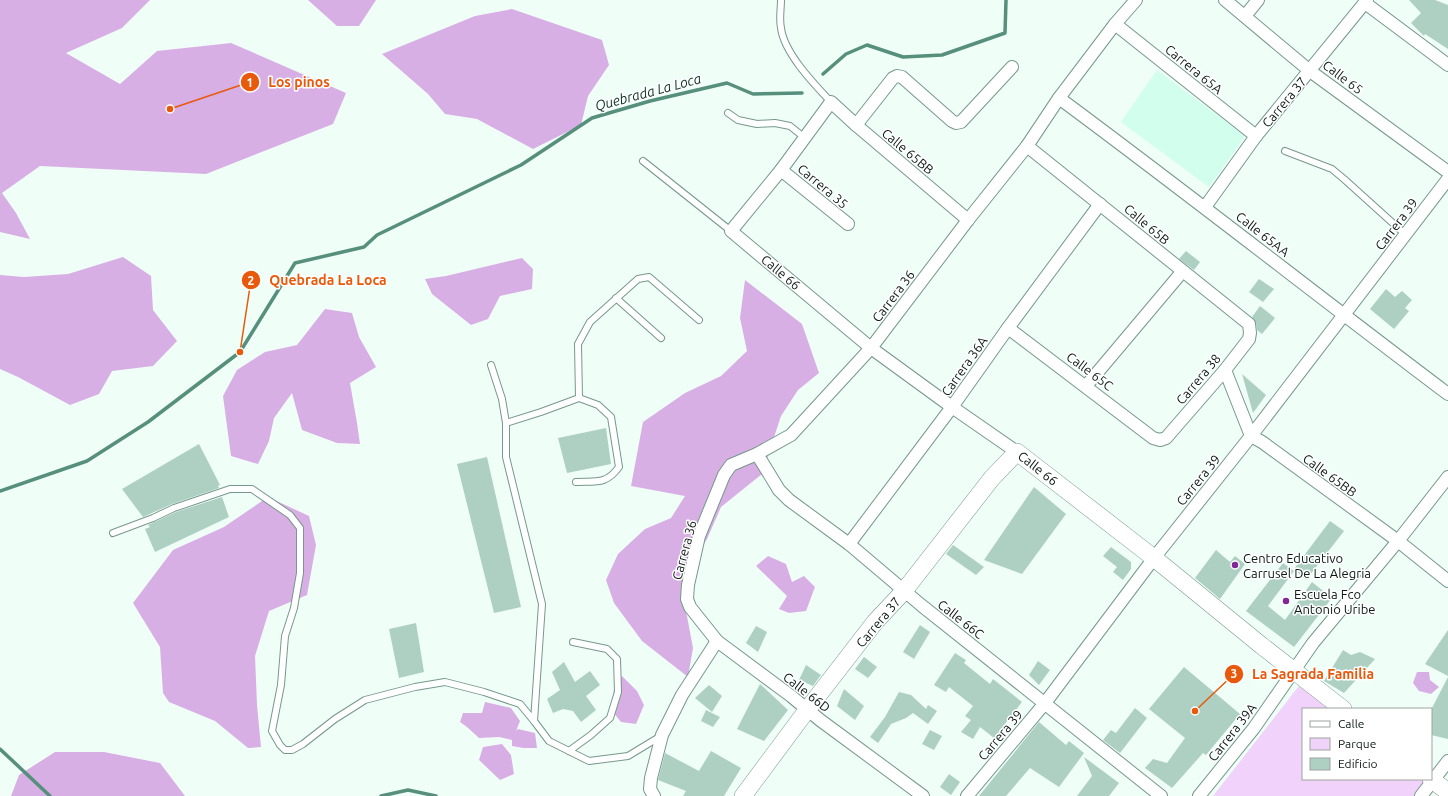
<svg xmlns="http://www.w3.org/2000/svg" width="1448" height="796" viewBox="0 0 1448 796" font-family="Ubuntu,sans-serif">
	<style>
		.built { fill: #d1feed }
		.green { fill: #f1d2fa }
		.forest { fill: #d8afe4 }
		.lines { fill: none; stroke-linecap: round; stroke-linejoin: round }
		.stream { stroke: #568f7c; stroke-width: 3.5 }
		.building { fill: #add0c3 }
		.lane-casing { stroke: #77988c; stroke-width: 8 }
		.street-casing { stroke: #77988c; stroke-width: 14 }
		.secondary-casing { stroke: #77988c; stroke-width: 18 }
		.lane { stroke: #fff; stroke-width: 6 }
		.street { stroke: #fff; stroke-width: 12 }
		.secondary { stroke: #fff; stroke-width: 17 }
		.poi-dot { fill: #7f2896; stroke: #fff; stroke-width: 1.5 }
		.labels { text-anchor: middle; stroke-width: 3; stroke-linejoin: round; paint-order: stroke }
		.street-label { font-size: 13px; fill: #0c1915; stroke: #fff }
		.poi-label { font-size: 13px; fill: #0c1915; stroke: #fff; text-anchor: start }
		.water-label { font-size: 14px; font-style: italic; fill: #0f3329; stroke: #fff }
		.leader { fill: none; stroke: #e8590c; stroke-width: 1.5 }
		.callout-dot { fill: #e8590c; stroke: #fff; stroke-width: 1.5 }
		.mark-label { font-size: 12px; text-anchor: middle; font-weight: bold; fill: #fff }
		.callout-label { font-size: 14px; text-anchor: middle; font-weight: bold; fill: #e8590c; stroke: #fff; stroke-width: 3; stroke-linejoin: round; paint-order: stroke }
	</style>
	<rect width="100%" height="100%" fill="#f0fef8"/>
	<path class="built" d="M1157,70L1245,136L1209,187L1121,122Z"/>
	<path class="green" d="M1302,682L1335,709H1303V779H1421L1426,783L1416,796H1213Z"/>
	<g class="forest">
		<path d="M0,0H150L122,28L66,53L120,84L157,51L231,43L346,93L333,124L206,174L40,166L2,193L16,213L30,239L0,232Z"/>
		<path d="M308,0H376L359,26H337Z"/>
		<path d="M512,9L602,40L609,65L588,96L581,125L533,149L477,119L445,114L428,94L382,54L475,16Z"/>
		<path d="M123,257L151,276L153,310L177,341L153,366L112,371L99,394L70,405L18,377L0,369V275L24,277L68,274Z"/>
		<path d="M522,258L533,269L532,289L500,296L488,319L471,325L432,294L425,279L446,276Z"/>
		<path d="M745,280L802,324L819,373L798,390L781,416L762,474L721,507L707,539L686,571V611L693,648L688,677L642,641L614,603L606,580L618,554L645,529L671,518L685,496L631,486L643,422L685,393L721,376L747,351L740,318Z"/>
		<path d="M325,309L352,313L359,337L376,367L350,383L357,423L360,444L337,443L302,430L292,393L274,418L269,441L258,464L231,456L223,396L237,370L265,352L297,345Z"/>
		<path d="M268,497L309,516L316,545L307,595L269,611L255,656L257,705L261,747L248,748L215,721L169,702L163,693L160,647L133,603L173,550L224,527Z"/>
		<path d="M768,556L786,564L792,582L804,576L815,587L806,611L789,613L779,609L787,596L756,566Z"/>
		<path d="M1417,672H1429L1430,680L1439,687L1431,694L1419,691L1413,683Z"/>
		<path d="M622,676L637,691L644,705L636,724L621,722L612,711L614,688Z"/>
		<path d="M485,702L511,708L520,721L516,731L518,729L535,733L537,748H523L512,746V740L499,737L479,738L467,727L460,722L463,713H482Z"/>
		<path d="M502,744L511,755L514,774L500,780L479,760L483,747Z"/>
		<path d="M55,752H104L160,763L185,796H11L19,775Z"/>
	</g>
	<g class="lines">
		<g class="stream">
			<path d="M823,74L846,54L867,45L903,57L942,55L1005,33L1006,0"/>
			<path d="M0,491L87,461L148,422L240,352L295,263L364,247L377,235L521,165L592,118L650,101L727,83L753,94L802,93"/>
			<path d="M0,749L50,796"/>
			<path d="M381,796L408,790L436,796"/>
		</g>
	</g>
	<g class="building">
		<path d="M1409,0H1435L1448,5V49L1425,34L1424,36L1411,23L1421,13Z"/>
		<path d="M1186,251L1200,262L1194,270L1179,259Z"/>
		<path d="M1259,279L1274,289L1263,302L1249,292Z"/>
		<path d="M1386,289L1395,297L1402,291L1412,300L1405,308L1409,311L1394,329L1370,309Z"/>
		<path d="M1260,306L1275,318L1262,334L1257,330L1256,323L1252,317Z"/>
		<path d="M1242,374L1266,395L1253,413Z"/>
		<path d="M606,428L611,464L567,473L558,438Z"/>
		<path d="M199,444L220,485L218,486L219,488L172,504L143,517L122,489Z"/>
		<path d="M487,457L521,607L494,613L457,464Z"/>
		<path d="M1034,487L1066,514L1022,574L984,560Z"/>
		<path d="M222,497L229,517L155,552L145,529L150,527L148,525L176,512Z"/>
		<path d="M1330,521L1344,531L1306,580L1294,569Z"/>
		<path d="M953,545L984,567L976,575L946,554Z"/>
		<path d="M1111,547L1131,562V569L1123,580L1113,572L1117,567L1103,556Z"/>
		<path d="M1216,550L1230,562L1235,556L1245,564L1220,599L1195,578Z"/>
		<path d="M1283,563L1294,571L1268,606L1285,620L1312,582L1332,598L1294,647L1246,611Z"/>
		<path d="M416,623L424,672L399,678L389,629Z"/>
		<path d="M920,625L930,632L914,659L903,652Z"/>
		<path d="M756,626L767,632L758,652L746,643Z"/>
		<path d="M1448,630V676L1425,664Z"/>
		<path d="M1343,650L1351,655L1360,652L1375,659L1344,693L1324,681Z"/>
		<path d="M955,653L966,660L964,663L990,684L993,679L1022,702L994,738L980,727L973,739L961,732L971,720L965,716L973,706L949,687L946,692L934,685Z"/>
		<path d="M864,657L877,667L868,678L855,669Z"/>
		<path d="M1038,661L1050,670L1039,685L1029,675Z"/>
		<path d="M564,662L575,682L590,671L600,685L586,696L596,710L581,722L573,711L563,709L553,713L547,699L560,690L552,672Z"/>
		<path d="M806,665L821,675L813,686L799,680Z"/>
		<path d="M1184,667L1240,714L1206,755L1203,753L1172,788L1145,768L1153,759L1167,763L1185,738L1149,709Z"/>
		<path d="M1448,677V739L1431,735V710Z"/>
		<path d="M760,684L788,710L764,741L737,729Z"/>
		<path d="M709,685L722,696L712,712L695,698Z"/>
		<path d="M844,689L864,706L855,720L837,706Z"/>
		<path d="M899,692L911,695L926,709L928,705L937,711L928,724L913,713L906,718L891,724L878,743L870,737L885,717Z"/>
		<path d="M1135,708L1147,718L1120,753L1103,740L1111,730L1116,733Z"/>
		<path d="M706,710L720,717L713,727L701,721Z"/>
		<path d="M1039,722L1066,745L1069,741L1084,753L1059,787L1030,768L1006,796H979Z"/>
		<path d="M930,730L942,736L934,750L922,744Z"/>
		<path d="M711,751L741,768L724,796H683L686,791L658,780L665,753L699,771Z"/>
		<path d="M1084,757L1119,783L1109,796H1077L1092,776Z"/>
		<path d="M949,774L960,782L951,795L940,787Z"/>
	</g>
	<g class="lines">
		<defs>
			<g id="lane">
				<path d="M781,0C781,9 779,19 781,28C784,53 814,84 831,102"/>
				<path d="M728,113L738,120L757,124L775,123L790,126L805,138"/>
				<path d="M1285,151L1332,169L1344,179L1406,235"/>
				<path d="M643,161L731,231"/>
				<path d="M616,298L661,338"/>
				<path d="M491,365L502,399L506,423V457L542,604L534,721L549,741L589,761L628,756L661,736"/>
				<path d="M506,423L541,412L579,398L578,344L590,322L638,279L649,277L699,320"/>
				<path d="M576,482C596,481 606,485 619,467L611,417L598,405L579,398"/>
				<path d="M113,533L153,518L174,508L230,489H252L290,515L300,528V573L294,608L285,636L281,685L272,731L280,745L285,750H292L303,744L335,719L365,700L415,687L445,682L484,692L520,704L534,721"/>
				<path d="M569,751L591,735L610,718L618,692L617,659L607,649L573,642"/>
			</g>
			<g id="street">
				<path d="M1225,0L1310,71L1448,172"/>
				<path d="M1365,3L1448,65"/>
				<path d="M1245,16L1258,0"/>
				<path d="M1115,24L1256,136"/>
				<path d="M1059,98C1190,195 1318,296 1448,394"/>
				<path d="M856,125L893,78L897,76L902,77L952,121L956,123L961,122L1012,67"/>
				<path d="M781,170L848,224"/>
				<path d="M1205,207L1256,136L1367,0"/>
				<path d="M968,220L856,125L831,102L781,170L731,231L871,348L952,407L1017,452"/>
				<path d="M1008,328L1153,438L1160,440L1166,438L1225,370L1249,339L1250,333L1249,324L1027,146"/>
				<path d="M1225,370L1251,436L1262,442L1398,541L1448,581"/>
				<path d="M1086,386L1182,272"/>
				<path d="M757,454L779,490L789,500L849,544L921,605L1161,796"/>
				<path d="M849,544L952,407L1008,328L1100,204"/>
				<path d="M654,796L650,789L651,778L662,735L682,695L717,641"/>
				<path d="M923,796L820,720L791,696L717,641L690,607L687,599L688,585L699,536L724,475L731,465L757,454L791,435L871,348L968,220L1027,146L1059,98L1115,24L1136,0"/>
				<path d="M967,796L1045,703L1154,558L1251,436L1448,179"/>
				<path d="M1199,796L1254,728L1313,643L1398,541L1448,477"/>
				<path d="M1421,796L1448,761"/>
			</g>
			<g id="secondary">
				<path d="M1431,779L1448,792"/>
				<path d="M743,796L807,710L875,622L904,591L992,478L1017,452L1154,558L1262,646L1343,709"/>
			</g>
		</defs>
		<use href="#lane" class="lane-casing"/>
		<use href="#street" class="street-casing"/>
		<use href="#secondary" class="secondary-casing"/>
		<use href="#lane" class="lane"/>
		<use href="#street" class="street"/>
		<use href="#secondary" class="secondary"/>
	</g>
	<g class="poi-dot">
		<circle cx="1235" cy="565" r="4"/>
		<circle cx="1286" cy="601" r="4"/>
	</g>
	<g class="labels">
		<g class="street-label">
			<text transform="translate(1194 69) rotate(39)" y="5">Carrera 65A</text>
			<text transform="translate(1343 77) rotate(37)" y="5">Calle 65</text>
			<text transform="translate(1284 102) rotate(-50)" y="5">Carrera 37</text>
			<text transform="translate(908 151) rotate(40)" y="5">Calle 65BB</text>
			<text transform="translate(823 186) rotate(40)" y="5">Carrera 35</text>
			<text transform="translate(1147 224) rotate(40)" y="5">Calle 65B</text>
			<text transform="translate(1396 224) rotate(-53)" y="5">Carrera 39</text>
			<text transform="translate(1263 234) rotate(38)" y="5">Calle 65AA</text>
			<text transform="translate(781 272) rotate(40)" y="5">Calle 66</text>
			<text transform="translate(893 296) rotate(-53)" y="5">Carrera 36</text>
			<text transform="translate(964 366) rotate(-55)" y="5">Carrera 36A</text>
			<text transform="translate(1090 371) rotate(37)" y="5">Calle 65C</text>
			<text transform="translate(1198 379) rotate(-50)" y="5">Carrera 38</text>
			<text transform="translate(1038 468) rotate(38)" y="5">Calle 66</text>
			<text transform="translate(1330 475) rotate(36)" y="5">Calle 65BB</text>
			<text transform="translate(1198 480) rotate(-51)" y="5">Carrera 39</text>
			<text transform="translate(684 550) rotate(-75)" y="5">Carrera 36</text>
			<text transform="translate(961 619) rotate(38)" y="5">Calle 66C</text>
			<text transform="translate(878 622) rotate(-50)" y="5">Carrera 37</text>
			<text transform="translate(807 692) rotate(38)" y="5">Calle 66D</text>
			<text transform="translate(1232 732) rotate(-52)" y="5">Carrera 39A</text>
			<text transform="translate(1000 735) rotate(-50)" y="5">Carrera 39</text>
		</g>
		<g class="poi-label">
			<text x="1243" y="563">Centro Educativo<tspan x="1243" dy="15">Carrusel De La Alegria</tspan></text>
			<text x="1294" y="599">Escuela Fco<tspan x="1294" dy="15">Antonio Uribe</tspan></text>
		</g>
		<g class="water-label">
			<text transform="translate(648 92) rotate(-15)" y="5">Quebrada La Loca</text>
		</g>
	</g>
	<path class="leader" d="M170 109L250 82M240 352L251 280M1195 711L1234 674"/>
	<g class="callout-dot">
		<circle cx="170" cy="109" r="4"/>
		<circle cx="240" cy="352" r="4"/>
		<circle cx="1195" cy="711" r="4"/>
		<circle cx="250" cy="82" r="10"/>
		<circle cx="251" cy="280" r="10"/>
		<circle cx="1234" cy="674" r="10"/>
	</g>
	<g class="mark-label">
		<text x="250" y="87">1</text>
		<text x="251" y="285">2</text>
		<text x="1234" y="678">3</text>
	</g>
	<g class="callout-label">
		<text x="299" y="87">Los pinos</text>
		<text x="328" y="285">Quebrada La Loca</text>
		<text x="1313" y="679">La Sagrada Familia</text>
	</g>
	<rect x="1302" y="708" width="130" height="72" fill="#ffffff" stroke="#9ea3a1"/>
	<rect x="1310" y="721" width="20" height="6" fill="#ffffff" stroke="#9ea3a1"/>
	<text x="1338" y="728" font-size="12" fill="#0c1915">Calle</text>
	<rect x="1310" y="738" width="20" height="12" fill="#f1d2fa" stroke="#9ea3a1"/>
	<text x="1338" y="748" font-size="12" fill="#0c1915">Parque</text>
	<rect x="1310" y="758" width="20" height="12" fill="#add0c3" stroke="#9ea3a1"/>
	<text x="1338" y="768" font-size="12" fill="#0c1915">Edificio</text>
</svg>
